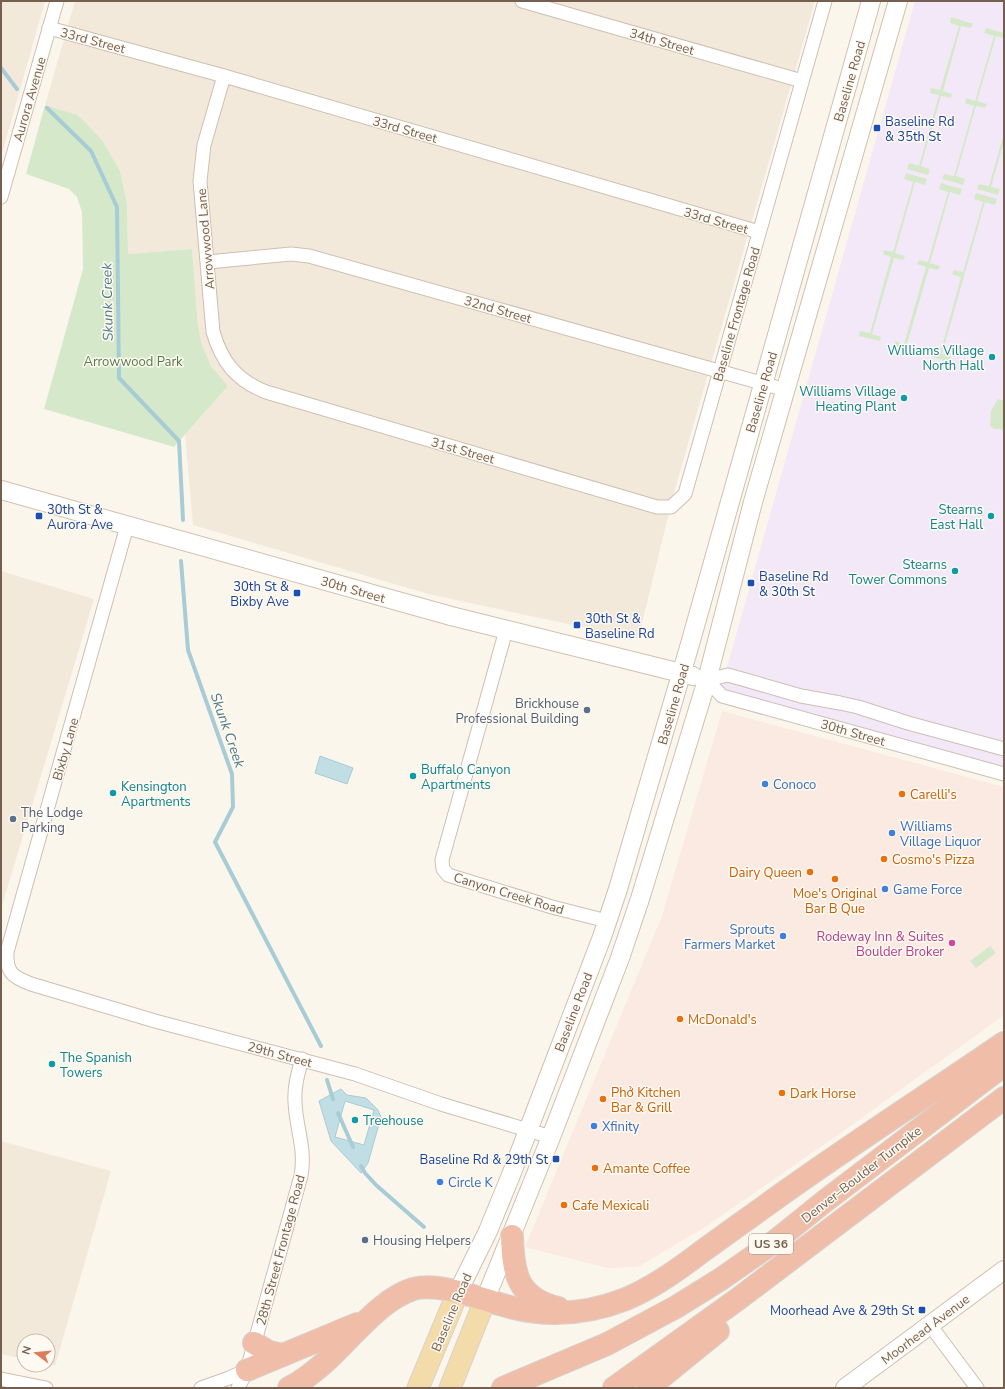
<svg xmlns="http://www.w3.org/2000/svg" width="1005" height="1389" viewBox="0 0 1005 1389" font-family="'Nunito Sans',sans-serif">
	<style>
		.residential { fill: #f3e9da }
		.commercial { fill: #fbeae1 }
		.education { fill: #f3e8f8 }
		.green { fill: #d5e9ca }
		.water { fill: #c1dee4; stroke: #a8ccd5; fill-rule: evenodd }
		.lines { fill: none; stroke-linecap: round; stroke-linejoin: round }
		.stream { stroke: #a8ccd5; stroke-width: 4 }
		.street-casing { stroke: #cdbfb2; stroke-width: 15 }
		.secondary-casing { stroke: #d0c0af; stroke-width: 20 }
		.primary-casing { stroke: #d8d2ce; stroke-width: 23 }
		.highway-casing { stroke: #d8d2ce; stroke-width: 24 }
		.street { stroke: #fff; stroke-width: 13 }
		.secondary { stroke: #fff; stroke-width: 18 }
		.primary { stroke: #f4dcaa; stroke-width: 21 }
		.highway { stroke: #f0bea8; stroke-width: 22 }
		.transit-dot { fill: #1a4fb4; stroke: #fefaf2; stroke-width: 1.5 }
		.culture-dot { fill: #0f9aa8; stroke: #fefaf2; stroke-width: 1.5 }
		.service-dot { fill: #5c6f8a; stroke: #fefaf2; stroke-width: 1.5 }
		.shop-dot { fill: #3f7fe0; stroke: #fefaf2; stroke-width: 1.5 }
		.food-dot { fill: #e8710a; stroke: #fefaf2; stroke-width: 1.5 }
		.hotel-dot { fill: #d1479c; stroke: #fefaf2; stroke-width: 1.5 }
		.labels { text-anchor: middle; stroke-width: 3; stroke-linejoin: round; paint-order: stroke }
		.shield { fill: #fefaf2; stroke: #9e8e81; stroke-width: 1 }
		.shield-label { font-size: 12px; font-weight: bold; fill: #755f50 }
		.street-label { font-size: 13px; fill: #755f50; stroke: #fefaf2 }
		.transit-label { font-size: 13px; fill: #164399; stroke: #fefaf2; text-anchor: start }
		.culture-label { font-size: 13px; fill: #0d838f; stroke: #fefaf2; text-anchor: end }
		.park-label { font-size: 13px; fill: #547a48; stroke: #fefaf2 }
		.service-label { font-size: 13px; fill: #4e5e75; stroke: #fefaf2; text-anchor: start }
		.shop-label { font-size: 13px; fill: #366cbe; stroke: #fefaf2; text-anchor: start }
		.food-label { font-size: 13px; fill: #c56008; stroke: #fefaf2; text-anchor: start }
		.hotel-label { font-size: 13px; fill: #b23c85; stroke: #fefaf2; text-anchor: end }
		.water-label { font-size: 14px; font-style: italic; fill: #4b7a86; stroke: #fefaf2 }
	</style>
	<rect width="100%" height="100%" fill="#fbf6ec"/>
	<g class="residential">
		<path d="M1,1H45L1,157Z"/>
		<path d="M75,1H815L674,493L638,639L428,594L193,525L185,435L228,386L211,366L202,345L198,326L192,249L128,254L127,203L120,171L102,140L78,115L45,105Z"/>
		<path d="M1,571L94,599L1,909Z"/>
		<path d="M1,1141L111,1171L55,1366L48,1364V1341H24V1359L1,1354Z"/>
	</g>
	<path class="commercial" d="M722,711L1004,787V1015L838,1135L702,1229L638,1267L607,1268L525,1247L662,916Z"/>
	<path class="education" d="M915,1H1004V779L720,698L727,667Z"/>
	<g class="green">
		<path d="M951,17L973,24L971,28L961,26L943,91L952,94L951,98L941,96L921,166L930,169L928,175L907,169L909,163L919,166L939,95L930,93L931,88L940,90L959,26L950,23Z"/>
		<path d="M986,28L1004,33V38L996,36L977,101L987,104L985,108L976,106L956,176L965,179L963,185L942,179L944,174L954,176L974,106L965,103L966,98L975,101L994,36L984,33Z"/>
		<path d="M45,105L78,115L102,140L120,171L127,203L128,254L192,249L198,326L202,345L211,366L228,386L174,447L44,409L83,269L82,212L77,197L69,189L26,174Z"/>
		<path d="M1004,133V141L991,187L1000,189L998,195L977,189L979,184L989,186Z"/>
		<path d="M906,173L927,179L925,185L915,182L895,253L905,256L903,260L894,258L872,334L881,337L880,341L859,336L860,331L870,333L891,257L883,254L884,250L893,252L913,182L904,179Z"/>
		<path d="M941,183L962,189L960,195L950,192L930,263L940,266L938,270L929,268L907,344L916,347L915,352L894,346L895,341L904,344L926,267L917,264L919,260L928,262L948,192L939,189Z"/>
		<path d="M976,193L997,199L995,205L985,202L942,354L951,357L950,362L929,356L930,351L940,354L961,277L952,274L954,270L963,272L983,202L974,199Z"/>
		<path d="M998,399L1004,401V432L1001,429H994L990,426L991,411Z"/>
		<path d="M990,946L996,953L976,968L970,961Z"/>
	</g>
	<g class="water">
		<path d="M320,756L353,768L347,784L315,773Z"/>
		<path d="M341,1089L347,1095L366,1098L378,1110L381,1117L368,1163L361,1173L331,1141L319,1101ZM345,1101L374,1110L364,1145L335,1137Z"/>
	</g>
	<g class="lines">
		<g class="stream">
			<path d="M1,68L17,89"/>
			<path d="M47,108L91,151L117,207L119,378L179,441L183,520"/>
			<path d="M181,561L188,650L232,774L233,807L215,842L321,1046"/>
			<path d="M327,1080L333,1099"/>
			<path d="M338,1113L353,1147"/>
			<path d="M361,1166L365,1173L376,1185L424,1227"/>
		</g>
		<defs>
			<g id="street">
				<path d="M522,1L802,81"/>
				<path d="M49,28L224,76L759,232"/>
				<path d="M224,76L204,145L200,181L213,332C222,362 236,380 266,392L657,507H671L685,494L825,1"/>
				<path d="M1,197L57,1"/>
				<path d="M208,262L291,254L309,256L786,390"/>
				<path d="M127,526L7,952C6,973 13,977 31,984L155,1021L355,1074L441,1104L551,1137"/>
				<path d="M506,630L442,860L443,869L448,875L552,907L607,921"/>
				<path d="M1004,749L908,723L858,707L840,703L801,696L728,675L707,680L722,696L1004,774"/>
				<path d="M930,1325L977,1388"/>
				<path d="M1,1379L46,1388"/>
				<path d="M201,1388L229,1378L247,1370"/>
				<path d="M238,1388L247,1370L301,1176C306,1148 296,1129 295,1102C294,1087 298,1073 302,1059"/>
			</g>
			<g id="secondary">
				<path d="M1,490L451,616L693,676"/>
				<path d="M458,1292L488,1231L511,1175L602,937L618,889L690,644L871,1"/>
				<path d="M485,1300L551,1137L620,958L640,899L707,680L753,502L898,1"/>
				<path d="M845,1388L1004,1270"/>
			</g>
			<g id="primary">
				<path d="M418,1388L458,1292"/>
				<path d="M450,1388L485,1300"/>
			</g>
			<g id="highway">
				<path d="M512,1236C513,1273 517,1298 558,1308"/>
				<path d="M254,1343L269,1352L283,1355"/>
				<path d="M247,1370L357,1324"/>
				<path d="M289,1388C314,1375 334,1354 353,1334C370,1317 389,1297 413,1289C439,1282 477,1298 503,1305C545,1318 585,1315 626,1299C654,1287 679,1269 704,1250C728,1233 751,1216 775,1199C850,1145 928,1095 1004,1043"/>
				<path d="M503,1388L607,1344L676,1307L721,1279L774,1242L825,1201L1004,1065"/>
				<path d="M614,1388L738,1299L1004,1098"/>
				<path d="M648,1388L718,1331"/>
			</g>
		</defs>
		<use href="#street" class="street-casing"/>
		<use href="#secondary" class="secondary-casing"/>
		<use href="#primary" class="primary-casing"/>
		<use href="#highway" class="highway-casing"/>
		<use href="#street" class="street"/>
		<use href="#secondary" class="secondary"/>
		<use href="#primary" class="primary"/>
		<use href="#highway" class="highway"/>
	</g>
	<g class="transit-dot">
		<rect x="873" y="124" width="8" height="8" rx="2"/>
		<rect x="35" y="512" width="8" height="8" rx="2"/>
		<rect x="747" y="579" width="8" height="8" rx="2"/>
		<rect x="293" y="589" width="8" height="8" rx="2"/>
		<rect x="573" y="621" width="8" height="8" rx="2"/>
		<rect x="552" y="1155" width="8" height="8" rx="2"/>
		<rect x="918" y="1306" width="8" height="8" rx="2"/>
	</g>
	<g class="culture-dot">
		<circle cx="992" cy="357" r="4"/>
		<circle cx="904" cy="398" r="4"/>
		<circle cx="991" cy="516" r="4"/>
		<circle cx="955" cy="571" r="4"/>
		<circle cx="413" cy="776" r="4"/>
		<circle cx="113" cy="793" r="4"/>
		<circle cx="52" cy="1064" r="4"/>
		<circle cx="355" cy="1120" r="4"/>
	</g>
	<g class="service-dot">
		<circle cx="587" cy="710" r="4"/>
		<circle cx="13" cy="819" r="4"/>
		<circle cx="365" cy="1240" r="4"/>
	</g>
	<g class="shop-dot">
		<circle cx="765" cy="784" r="4"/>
		<circle cx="892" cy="833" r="4"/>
		<circle cx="885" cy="889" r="4"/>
		<circle cx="783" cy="936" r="4"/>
		<circle cx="594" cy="1126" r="4"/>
		<circle cx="440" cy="1182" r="4"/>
	</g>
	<g class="food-dot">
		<circle cx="902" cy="794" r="4"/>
		<circle cx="884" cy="859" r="4"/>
		<circle cx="810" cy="872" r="4"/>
		<circle cx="835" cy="879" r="4"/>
		<circle cx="680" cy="1019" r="4"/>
		<circle cx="782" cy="1093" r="4"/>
		<circle cx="603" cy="1099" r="4"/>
		<circle cx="595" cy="1168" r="4"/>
		<circle cx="564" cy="1205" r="4"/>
	</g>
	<circle class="hotel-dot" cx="952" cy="943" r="4"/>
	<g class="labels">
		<rect class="shield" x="749" y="1234" width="44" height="20" rx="3"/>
		<g class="shield-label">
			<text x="771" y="1248">US 36</text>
		</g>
		<g class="street-label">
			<text transform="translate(93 40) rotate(15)" y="5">33rd Street</text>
			<text transform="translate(662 41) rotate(16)" y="5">34th Street</text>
			<text transform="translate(849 81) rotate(-74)" y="5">Baseline Road</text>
			<text transform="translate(29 99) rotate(-74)" y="5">Aurora Avenue</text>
			<text transform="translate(405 129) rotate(16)" y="5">33rd Street</text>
			<text transform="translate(716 220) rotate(16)" y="5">33rd Street</text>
			<text transform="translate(205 239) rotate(-95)" y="5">Arrowwood Lane</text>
			<text transform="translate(498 309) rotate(16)" y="5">32nd Street</text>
			<text transform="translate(736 314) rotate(-74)" y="5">Baseline Frontage Road</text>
			<text transform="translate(761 392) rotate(-74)" y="5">Baseline Road</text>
			<text transform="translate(463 450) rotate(16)" y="5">31st Street</text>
			<text transform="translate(353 589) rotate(16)" y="5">30th Street</text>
			<text transform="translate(673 704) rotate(-74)" y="5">Baseline Road</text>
			<text transform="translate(853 732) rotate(16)" y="5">30th Street</text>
			<text transform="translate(65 749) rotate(-74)" y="5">Bixby Lane</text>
			<text transform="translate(509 893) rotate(17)" y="5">Canyon Creek Road</text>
			<text transform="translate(573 1012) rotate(-69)" y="5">Baseline Road</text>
			<text transform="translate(280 1054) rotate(15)" y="5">29th Street</text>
			<text transform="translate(861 1174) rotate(-38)" y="5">Denver–Boulder Turnpike</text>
			<text transform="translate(280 1250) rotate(-75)" y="5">28th Street Frontage Road</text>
			<text transform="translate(451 1312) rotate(-67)" y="5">Baseline Road</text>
			<text transform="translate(925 1329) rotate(-37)" y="5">Moorhead Avenue</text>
		</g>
		<g class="transit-label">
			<text x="885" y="126">Baseline Rd<tspan x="885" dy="15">&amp; 35th St</tspan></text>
			<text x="47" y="514">30th St &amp;<tspan x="47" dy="15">Aurora Ave</tspan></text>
			<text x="759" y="581">Baseline Rd<tspan x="759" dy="15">&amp; 30th St</tspan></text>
			<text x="289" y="591" text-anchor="end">30th St &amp;<tspan x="289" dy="15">Bixby Ave</tspan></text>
			<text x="585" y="623">30th St &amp;<tspan x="585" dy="15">Baseline Rd</tspan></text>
			<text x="548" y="1164" text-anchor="end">Baseline Rd &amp; 29th St</text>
			<text x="914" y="1315" text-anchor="end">Moorhead Ave &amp; 29th St</text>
		</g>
		<g class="culture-label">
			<text x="984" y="355">Williams Village<tspan x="984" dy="15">North Hall</tspan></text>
			<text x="896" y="396">Williams Village<tspan x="896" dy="15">Heating Plant</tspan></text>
			<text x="983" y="514">Stearns<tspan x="983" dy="15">East Hall</tspan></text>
			<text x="947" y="569">Stearns<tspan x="947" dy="15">Tower Commons</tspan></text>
			<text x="421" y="774" text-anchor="start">Buffalo Canyon<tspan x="421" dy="15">Apartments</tspan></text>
			<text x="121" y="791" text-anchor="start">Kensington<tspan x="121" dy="15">Apartments</tspan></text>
			<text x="60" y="1062" text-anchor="start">The Spanish<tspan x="60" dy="15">Towers</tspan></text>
			<text x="363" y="1125" text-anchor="start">Treehouse</text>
		</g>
		<g class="park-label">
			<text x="133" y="366">Arrowwood Park</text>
		</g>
		<g class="service-label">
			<text x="579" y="708" text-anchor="end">Brickhouse<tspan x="579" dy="15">Professional Building</tspan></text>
			<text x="21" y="817">The Lodge<tspan x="21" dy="15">Parking</tspan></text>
			<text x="373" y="1245">Housing Helpers</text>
		</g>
		<g class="shop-label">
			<text x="773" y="789">Conoco</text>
			<text x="900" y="831">Williams<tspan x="900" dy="15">Village Liquor</tspan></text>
			<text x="893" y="894">Game Force</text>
			<text x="775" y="934" text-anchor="end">Sprouts<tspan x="775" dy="15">Farmers Market</tspan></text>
			<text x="602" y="1131">Xfinity</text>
			<text x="448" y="1187">Circle K</text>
		</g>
		<g class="food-label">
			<text x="910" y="799">Carelli's</text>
			<text x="892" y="864">Cosmo's Pizza</text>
			<text x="802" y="877" text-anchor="end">Dairy Queen</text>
			<text x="835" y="898" text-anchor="middle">Moe's Original<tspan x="835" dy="15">Bar B Que</tspan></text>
			<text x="688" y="1024">McDonald's</text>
			<text x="611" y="1097">Phở Kitchen<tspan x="611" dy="15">Bar &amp; Grill</tspan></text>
			<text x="790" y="1098">Dark Horse</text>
			<text x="603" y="1173">Amante Coffee</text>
			<text x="572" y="1210">Cafe Mexicali</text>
		</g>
		<g class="hotel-label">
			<text x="944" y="941">Rodeway Inn &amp; Suites<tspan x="944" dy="15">Boulder Broker</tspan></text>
		</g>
		<g class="water-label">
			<text transform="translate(107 302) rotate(-91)" y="5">Skunk Creek</text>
			<text transform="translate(228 730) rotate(71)" y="5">Skunk Creek</text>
		</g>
	</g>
	<rect width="1005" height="1389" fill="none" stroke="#755f50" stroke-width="4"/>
	<g transform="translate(36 1353) rotate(286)"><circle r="19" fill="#fefaf2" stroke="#c7bcb1"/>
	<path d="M0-3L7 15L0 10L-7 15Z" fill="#db7d5b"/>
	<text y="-6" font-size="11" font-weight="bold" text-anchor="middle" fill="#755f50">N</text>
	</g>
</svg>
